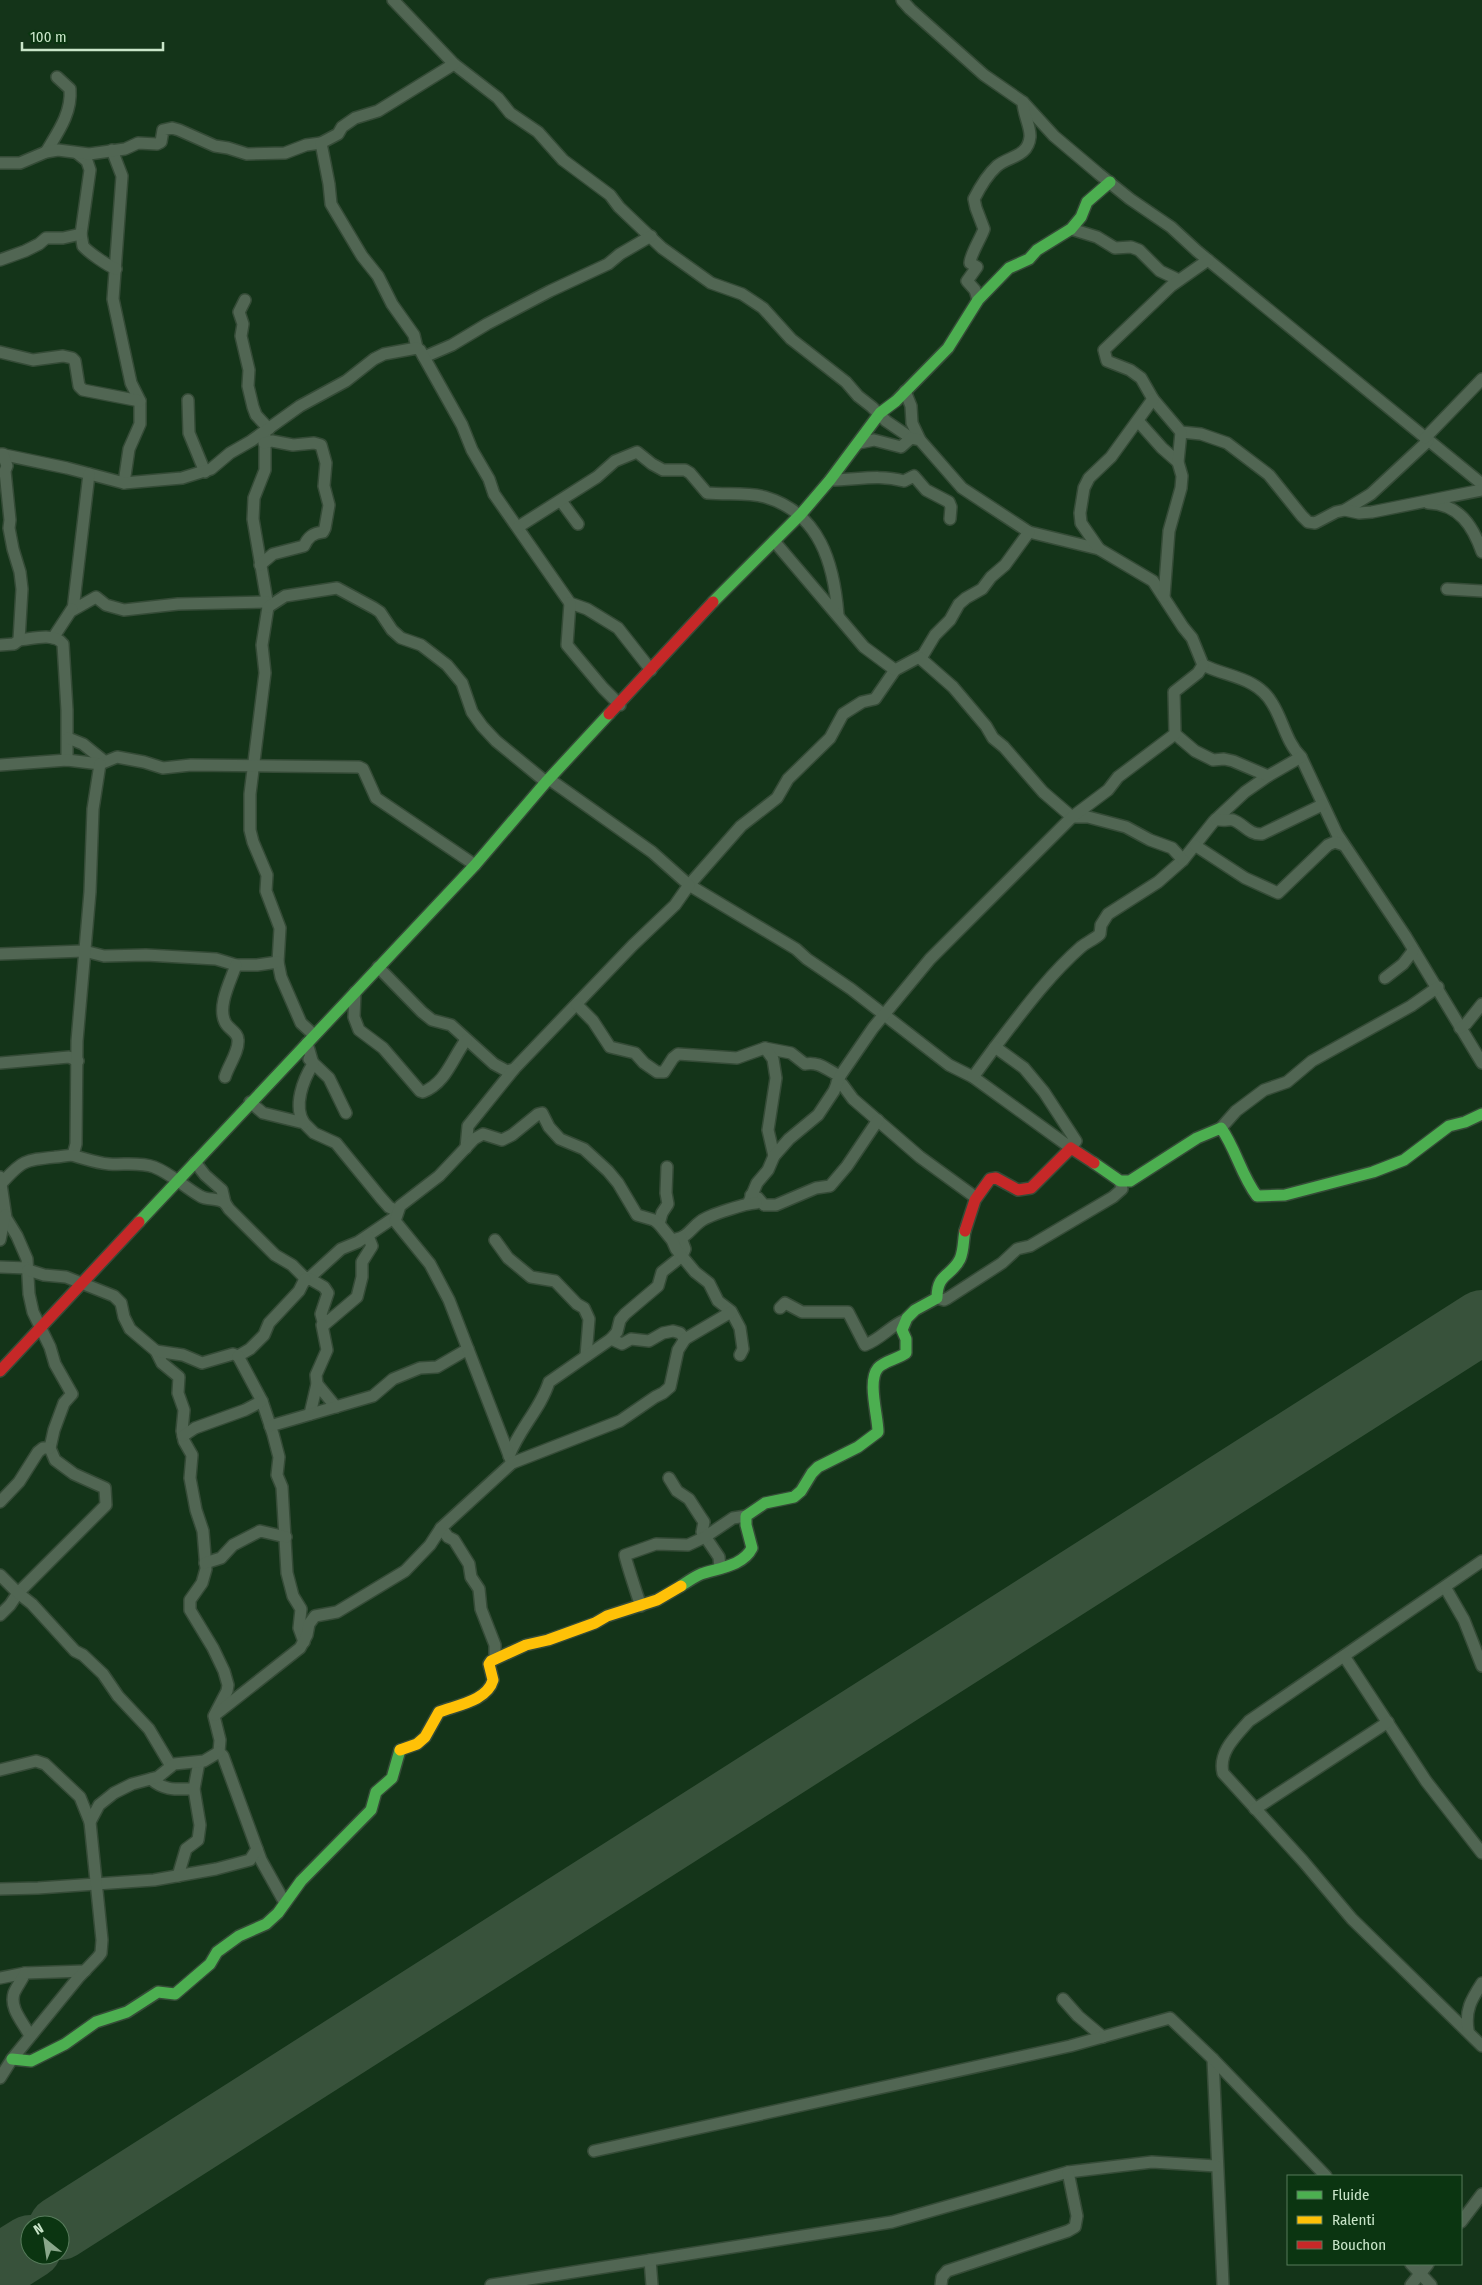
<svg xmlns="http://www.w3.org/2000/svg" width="1482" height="2285" viewBox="0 0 1482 2285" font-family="'Fira Sans Condensed',sans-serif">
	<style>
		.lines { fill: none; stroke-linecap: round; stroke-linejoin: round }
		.runway { stroke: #38523b; stroke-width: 64 }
		.street-casing { stroke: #354b37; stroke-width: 14 }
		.fast-casing { stroke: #354b37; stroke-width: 14 }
		.slow-casing { stroke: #354b37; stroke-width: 14 }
		.jam-casing { stroke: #354b37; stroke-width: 14 }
		.street { stroke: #516653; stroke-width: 11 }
		.fast { stroke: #4caf50; stroke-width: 11 }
		.slow { stroke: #ffc107; stroke-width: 11 }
		.jam { stroke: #c62828; stroke-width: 11 }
	</style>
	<rect width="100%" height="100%" fill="#143419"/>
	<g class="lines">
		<g class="runway">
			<path d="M60,2228L1482,1322"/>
			<path d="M0,2266L30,2247"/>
		</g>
		<defs>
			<g id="street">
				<path d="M393,0L454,64L498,98L510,113L538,132L563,160L610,195L619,207L662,248L711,283L742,294L763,308L791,339L846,382L858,396L872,407L886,421L911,438"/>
				<path d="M902,0L910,9L984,75L1023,102L1054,136L1099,174L1130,199L1171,227L1197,251L1482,484"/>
				<path d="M112,150L122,176L113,299L131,383L140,401V424L129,449L124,483"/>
				<path d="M46,152C58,132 72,113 70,89L57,77"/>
				<path d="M77,153L87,161L90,170L81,234L83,246C88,252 108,266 116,269"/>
				<path d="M0,163H20L46,152L58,150L89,154L125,149L138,143L157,144L161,142L163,130L172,128L179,130L215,146L228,148L247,154L285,153L306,145L321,143"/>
				<path d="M1071,229L1097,237L1115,248L1131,247L1139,250L1160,271L1179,280"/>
				<path d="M0,260L25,251L39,244L46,238H63L81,234"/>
				<path d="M1208,260L1171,286L1104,350L1107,361L1130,370L1141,378L1153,399L1181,432L1201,434L1227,443L1269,475L1302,516L1308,522L1315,523L1336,512L1345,510L1371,494L1428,441"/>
				<path d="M245,300L239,312L243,324L241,336L249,370L248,386L253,407L256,415L269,429"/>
				<path d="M978,300L975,290L967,281L977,267L970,263C970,255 981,238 984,229L976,208L974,199C980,187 987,175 997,166C1009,156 1028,157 1030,137C1031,127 1023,114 1023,102"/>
				<path d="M417,348L414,335L392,304L378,276L362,256L331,204L329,184L321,143L338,134L342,127L355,118L378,111L454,64"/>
				<path d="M0,352L33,360L63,356L72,358L75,361L79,386L83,390L140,401"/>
				<path d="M424,357L452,345L487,324L550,291L608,264L620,254L651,236"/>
				<path d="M905,391L911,406L912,423L920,440"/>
				<path d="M188,400L189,433L205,472"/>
				<path d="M1138,421L1162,448L1178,462"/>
				<path d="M265,432V470L254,498L253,519L268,607L262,645L265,673L250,794V830L253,842L267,875L266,891L280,928L278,962L281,977L301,1023L314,1035"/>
				<path d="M1425,438L1482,379"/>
				<path d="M859,443L874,440L901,447L911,438L920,440L962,488L1029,532L1099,549L1153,581L1183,627L1192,638L1203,665C1227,677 1257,677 1272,703C1283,720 1286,742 1301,757L1337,834L1406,937L1482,1063"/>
				<path d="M0,454L67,468L124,483L182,478L211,469L230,453L251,441L300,406L346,381L374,359L384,354L417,348L420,350L462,425L472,450L489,479L494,494L570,603L587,609L618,628L651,670"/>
				<path d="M89,474L73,610L96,597L106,605L124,610L178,604L267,602"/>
				<path d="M830,480C857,480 878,474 904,481L914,476L926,490L949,502L951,507L950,519"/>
				<path d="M561,501L578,524"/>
				<path d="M1428,503C1459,504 1473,526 1482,552"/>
				<path d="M1345,510L1359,513L1372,512L1482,490"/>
				<path d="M518,527L597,477L615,461L637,452L652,464L663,470H685L690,473L707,493C726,495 747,492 765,497C820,513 834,564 838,615"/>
				<path d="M1029,532L1005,565L991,577L982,589L966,598L959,604L950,620L935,635L923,655L895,670L875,699L862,702L843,714L830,738L788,779L777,798L741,826L689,885L796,949L807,959L851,989L949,1065L973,1077L1071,1148L1076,1141L1044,1092L1024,1068L995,1047C1022,1012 1048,976 1081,947C1087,942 1095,939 1100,934L1101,925L1108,914L1158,882L1183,860L1214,821L1245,792L1268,776"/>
				<path d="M774,541L864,647L895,670"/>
				<path d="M1099,549L1081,523L1080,513L1084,488L1089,478L1111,457L1153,399"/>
				<path d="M260,565L273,554L304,546C308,537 313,533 323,532L325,528L329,505L324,486L326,463L321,445L314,443L293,445L272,441L264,443"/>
				<path d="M1447,589L1482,591"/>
				<path d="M1164,597L1169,531L1181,488L1182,476L1178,462L1181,432"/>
				<path d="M570,603L567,645L603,688L620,705"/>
				<path d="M268,607L285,596L337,588L374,608L380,612L392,630L401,638L421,645L447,665L462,683L472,712L482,726L496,741L546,782"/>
				<path d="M53,638L72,609"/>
				<path d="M19,640C32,639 55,632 63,644L67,710V760"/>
				<path d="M0,645L14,644L19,640L22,589L20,572L13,549L9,528L10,520L5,471L7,466L3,454"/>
				<path d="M920,658L953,687L986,726L993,738L1004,747L1043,792L1072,817H1088L1126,827L1150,840L1172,848L1183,860"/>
				<path d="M1175,734L1195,751L1213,760L1224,759L1233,761L1268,776L1301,757"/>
				<path d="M68,738L83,744L104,761"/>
				<path d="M0,765L67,760L100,764L117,757L144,762L163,768L191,765L359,767L363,769L376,798L475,865"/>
				<path d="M1216,819C1224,822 1227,819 1233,820C1244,824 1249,835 1262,834L1322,805"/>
				<path d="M1196,846L1245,878L1278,893L1328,845L1335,842L1344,845"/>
				<path d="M0,954L84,951L104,956L146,955L216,959L236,965H257L278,962"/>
				<path d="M378,967L422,1012L432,1020L451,1025L494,1064L507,1071L514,1069L633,945L675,905L689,885L652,852L549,779"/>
				<path d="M1385,978L1403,964L1413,951"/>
				<path d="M355,992L354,1017L359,1030L383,1048L420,1091L423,1092C446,1083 452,1059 466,1040"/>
				<path d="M577,1005L593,1021L610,1047L635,1053L644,1063L657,1072H664L673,1058L678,1054L737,1058L765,1048L791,1053L805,1064C819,1061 827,1070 840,1076"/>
				<path d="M1460,1028L1466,1024L1482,1004"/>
				<path d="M765,1048L773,1059L776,1078L768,1130L774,1156"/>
				<path d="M309,1059L329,1078L346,1113"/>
				<path d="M0,1063L69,1057L78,1061"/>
				<path d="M225,1077C228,1066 239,1052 238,1040C238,1032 228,1029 225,1022C217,1006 231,980 236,965"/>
				<path d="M973,1077L995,1047"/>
				<path d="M837,1082L842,1084L853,1099L920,1157L975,1197"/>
				<path d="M250,1102L263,1113L304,1123L314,1133L336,1143L381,1198L389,1207L397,1211"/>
				<path d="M304,1123C293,1106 303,1080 313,1064L307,1043"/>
				<path d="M1221,1128L1236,1111L1264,1090L1287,1082L1312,1061L1411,1006L1438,987"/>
				<path d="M466,1148L468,1126L514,1069"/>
				<path d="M73,1155L76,1144L77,1041L90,892L93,809L100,764"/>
				<path d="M195,1162L205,1175L222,1190L225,1203L229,1209L275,1255L292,1265L307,1280L341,1249L358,1242L395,1217"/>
				<path d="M0,1177L6,1218L17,1236L27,1259L29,1294L33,1312L50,1347L55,1364L72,1394L64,1403L54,1430L50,1448L55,1460L74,1474L105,1488L106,1505L18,1593L10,1605L0,1615"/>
				<path d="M1,1184C22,1160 25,1160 56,1157C62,1157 70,1154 75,1156C86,1159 97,1163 109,1164C124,1165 140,1162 154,1167C172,1174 184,1187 200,1196C208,1201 217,1197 225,1203"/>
				<path d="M751,1195L758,1198L764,1205H776L816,1188L830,1186L847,1166L878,1120"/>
				<path d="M749,1202L757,1183L768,1170L774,1156L789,1139L818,1115L834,1091L840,1076L873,1028L930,959L1072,817L1108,790L1118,777L1175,734L1174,692L1198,673L1203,665"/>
				<path d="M659,1224L662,1213L668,1204L666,1193L667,1167"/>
				<path d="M676,1239C688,1237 691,1228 701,1221C709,1215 747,1203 756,1203"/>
				<path d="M0,1240L5,1215"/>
				<path d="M495,1240L508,1258L531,1277L555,1281L577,1304L584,1308L589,1319L586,1356"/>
				<path d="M0,1267L27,1268"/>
				<path d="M28,1270L44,1275L66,1277L114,1296L121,1303L124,1317L130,1329L156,1351L162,1363L179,1377L178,1393L184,1410L182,1431L184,1441L192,1455L190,1478L196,1510L203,1531L206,1569L202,1583L190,1600V1610L213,1648L224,1671L228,1685L227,1691L214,1716L220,1740L219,1752L223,1756L261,1860L285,1903"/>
				<path d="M310,1279L324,1287L328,1293L321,1314L324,1325L357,1297L362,1277V1262L372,1246L368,1236"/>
				<path d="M937,1298L944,1300L948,1298L1002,1263L1017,1249L1030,1246L1113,1197L1122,1189L1120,1181"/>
				<path d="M780,1308L785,1303L802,1312H848L865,1345C881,1339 890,1326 905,1320"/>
				<path d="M611,1339L622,1344L631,1339L649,1341L663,1333L673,1331L680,1333L685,1339"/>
				<path d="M156,1351L183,1355L202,1363L233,1354L238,1356L250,1349L264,1335L269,1323L299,1291L305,1279"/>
				<path d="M238,1356L262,1401L273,1434L279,1457L277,1475L282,1487L287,1573L293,1596L301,1609L299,1628L304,1642"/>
				<path d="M317,1384L336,1407"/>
				<path d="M310,1414L317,1384L316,1375L327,1350L322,1325"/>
				<path d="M270,1426L373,1396L393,1379L420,1368L437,1367L468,1349"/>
				<path d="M183,1436L195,1428L245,1410L262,1401"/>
				<path d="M509,1456C519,1429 541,1408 549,1382L611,1339L617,1332L620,1320L625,1314L658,1286L662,1272L682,1256L685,1249L681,1238"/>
				<path d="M512,1463L449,1300L430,1264L395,1221L400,1206L439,1176L474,1139L483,1134L502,1140L512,1135L538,1114L542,1113L549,1127L560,1139L584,1149L608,1171L618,1183L637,1215L654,1220L659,1224L672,1240L676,1249L695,1272L709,1283L718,1301L731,1311L740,1328L743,1349L740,1355"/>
				<path d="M669,1478L677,1491L689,1499L700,1516L704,1522L702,1532L719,1557L720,1568"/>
				<path d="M0,1502L19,1482L38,1452L43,1448H50"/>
				<path d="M441,1528L448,1537L454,1540L469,1564L471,1577L479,1589L481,1609L495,1645V1658"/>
				<path d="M1482,1561L1249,1721C1236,1736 1218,1752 1223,1773L1303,1861L1352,1919L1482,2046"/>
				<path d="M205,1563L221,1558L233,1545L260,1531L286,1537"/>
				<path d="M0,1575L18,1593L32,1604L75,1651L83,1655L103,1674L118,1696L149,1729L171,1766"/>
				<path d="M1445,1587L1464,1620L1482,1666"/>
				<path d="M641,1606C638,1598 625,1558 625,1555L656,1544L688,1545L705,1537L733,1518L746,1516"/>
				<path d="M1344,1656L1426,1781L1482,1853"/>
				<path d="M215,1715L300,1648L307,1635L309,1624L315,1616L337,1612L405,1571L430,1545L441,1528L512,1463L620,1421L655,1397L663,1393L670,1387L678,1350L685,1339L731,1312"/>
				<path d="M0,1770L36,1761L45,1764L80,1797L90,1822"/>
				<path d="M151,1779C164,1791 177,1789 194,1789"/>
				<path d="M1255,1809L1388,1722"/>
				<path d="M178,1876L186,1849L198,1840L200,1825L194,1789L199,1762"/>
				<path d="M0,1889L38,1888L154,1880L216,1869L250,1860L257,1849"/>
				<path d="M0,1978L25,1973"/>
				<path d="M1063,1999L1078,2016L1103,2037"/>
				<path d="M1468,2030C1465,2010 1471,2000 1482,1983"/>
				<path d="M30,2036C24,2023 9,2009 14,1993C17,1986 22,1980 25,1973L85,1971"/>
				<path d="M1213,2059L1223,2285"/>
				<path d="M0,2078L12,2059L78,1978L98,1957L101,1953L102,1940L90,1822L99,1805L114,1793L132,1784L158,1777L174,1764L204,1761L219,1752"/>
				<path d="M594,2151L1070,2046L1170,2018L1213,2059L1326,2176"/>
				<path d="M1461,2222L1482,2194"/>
				<path d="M650,2260L652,2285"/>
				<path d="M1411,2264L1431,2285"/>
				<path d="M491,2285L892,2222L1068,2172L1152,2162L1216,2166"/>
				<path d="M941,2285L942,2277L947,2271L1068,2231L1075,2227L1077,2216L1068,2172"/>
				<path d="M1411,2285L1428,2264"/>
			</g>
			<g id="fast">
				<path d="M713,602L801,514L830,480L880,413L896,401L948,348L978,300L1009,268L1029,259L1037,250L1071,229L1081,217L1087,202L1110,182"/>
				<path d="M1094,1163L1120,1181H1130L1197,1138L1221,1128C1236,1149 1241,1175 1257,1196L1285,1195L1373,1172L1404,1160L1449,1126L1465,1122L1482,1114"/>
				<path d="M139,1222L475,865L546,782L609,714"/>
				<path d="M681,1586C687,1582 694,1577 701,1574C719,1568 743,1566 752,1548L746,1525V1516L765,1503L794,1497L801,1491L812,1473L818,1467L858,1447L878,1432C878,1416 867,1381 878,1368C884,1361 898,1359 906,1353V1339L902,1330L907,1318L915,1310L937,1298C937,1273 951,1277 960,1259C964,1250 963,1240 965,1231"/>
				<path d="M12,2059L31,2061L65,2044L96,2022L127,2012L158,1992L175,1994L210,1964L217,1952L239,1936L266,1924L278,1913L301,1881L371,1810L376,1792L392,1778L400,1750"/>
			</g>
			<path id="slow" d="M400,1750L417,1744L425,1737L439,1712C457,1705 487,1701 493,1680L489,1664L491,1661L526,1645L548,1640L595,1623L607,1616L657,1600L681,1586"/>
			<g id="jam">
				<path d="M609,714L713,602"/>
				<path d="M965,1231L975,1200L990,1179L996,1178L1018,1190L1031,1188L1071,1148L1094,1163"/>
				<path d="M0,1371L139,1222"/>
			</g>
		</defs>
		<use href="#street" class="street-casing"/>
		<use href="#fast" class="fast-casing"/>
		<use href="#slow" class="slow-casing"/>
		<use href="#jam" class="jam-casing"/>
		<use href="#street" class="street"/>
		<use href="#fast" class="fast"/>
		<use href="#slow" class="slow"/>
		<use href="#jam" class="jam"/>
	</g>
	<rect x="1287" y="2175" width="175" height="90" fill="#0b3511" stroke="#577b5b"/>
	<rect x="1297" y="2191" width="25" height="8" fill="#4caf50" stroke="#577b5b"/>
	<text x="1332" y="2200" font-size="15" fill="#c9e5c9">Fluide</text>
	<rect x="1297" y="2216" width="25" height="8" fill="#ffc107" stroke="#577b5b"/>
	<text x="1332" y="2225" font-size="15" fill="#c9e5c9">Ralenti</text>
	<rect x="1297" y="2241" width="25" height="8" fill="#c62828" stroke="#577b5b"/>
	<text x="1332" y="2250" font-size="15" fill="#c9e5c9">Bouchon</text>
	<g transform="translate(45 2240) rotate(330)"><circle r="24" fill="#0b3511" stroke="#577b5b"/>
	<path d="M0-4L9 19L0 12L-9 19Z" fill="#8aa78b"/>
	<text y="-8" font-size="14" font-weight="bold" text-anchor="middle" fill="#c9e5c9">N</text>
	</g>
	<path d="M22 42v8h141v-8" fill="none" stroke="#c9e5c9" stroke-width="2.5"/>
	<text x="30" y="42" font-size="15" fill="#c9e5c9" stroke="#0b3511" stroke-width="4" paint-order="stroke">100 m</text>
</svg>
